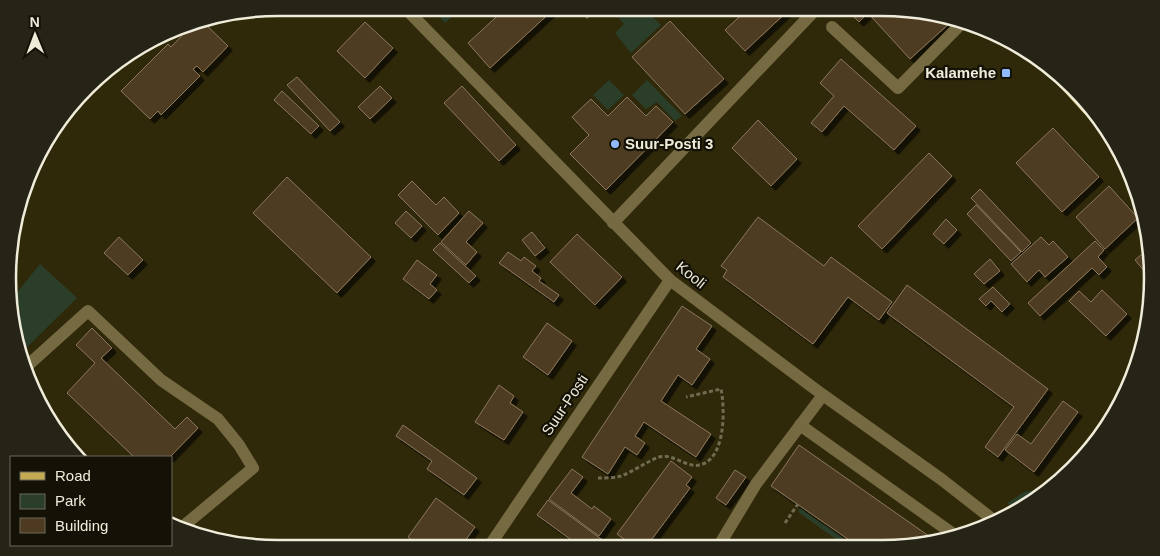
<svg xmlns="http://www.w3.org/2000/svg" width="1160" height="556" viewBox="0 0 1160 556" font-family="Helvetica,sans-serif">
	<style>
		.green { fill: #2a3e29 }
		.building { fill: #4d3a20; stroke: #8c785c; filter: url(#shadow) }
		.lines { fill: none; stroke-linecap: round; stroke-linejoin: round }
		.path { stroke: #716c51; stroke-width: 3; stroke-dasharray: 4 2.5; stroke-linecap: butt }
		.minor { stroke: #766a42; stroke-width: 12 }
		.major { stroke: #c4aa53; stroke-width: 12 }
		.poi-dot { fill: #90b8fd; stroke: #141206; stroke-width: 2 }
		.labels { text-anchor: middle; stroke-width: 4.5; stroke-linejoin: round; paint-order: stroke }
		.poi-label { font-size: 15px; font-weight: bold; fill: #efecda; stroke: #141206; text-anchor: end }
		.street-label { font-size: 15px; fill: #efecda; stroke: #141206 }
		.rim { fill: none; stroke: #efecda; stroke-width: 2.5 }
	</style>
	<defs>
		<filter id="shadow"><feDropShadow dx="4.5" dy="4.5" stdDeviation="0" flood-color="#0009"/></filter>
	</defs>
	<rect width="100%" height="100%" fill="#2f290a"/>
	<g class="green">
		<path d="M431,8H447L454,15L445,23Z"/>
		<path d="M647,11L661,25L631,53L615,33L624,24L615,13Z"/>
		<path d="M609,80L624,95L608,110L593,95Z"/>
		<path d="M647,80L682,116L675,121L657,102L646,109L632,95Z"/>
		<path d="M40,264L77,298L22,352L12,321L21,312L11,300Z"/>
		<path d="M1052,487L1046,493L1016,510L1007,503L1024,492Z"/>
		<path d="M800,508L843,538L840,542L798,512Z"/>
	</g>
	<g class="building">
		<path d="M451,8H462L456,13Z"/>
		<path d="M506,8H555L490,68L468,43Z"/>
		<path d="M749,8H791L745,51L725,30Z"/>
		<path d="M845,8H882L951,22L910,59L868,13L859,22Z"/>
		<path d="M201,20L228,46L203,72L197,66L193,69L200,76L161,115L158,111L150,119L121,91L168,44L171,47L196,21Z"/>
		<path d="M670,21L724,79L685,114L632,57Z"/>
		<path d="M365,22L393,48L365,78L337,51Z"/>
		<path d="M841,59L916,126L894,150L844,106L822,132L811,123L834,96L820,83Z"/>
		<path d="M297,77L340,122L330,131L287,85Z"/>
		<path d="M380,86L392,98L370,119L358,107Z"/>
		<path d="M462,86L516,145L499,161L444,103Z"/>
		<path d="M282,91L319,126L311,134L274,100Z"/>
		<path d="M627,97L646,116L656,106L673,122L606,190L570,154L589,135L572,117L591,99L608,116Z"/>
		<path d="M758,120L797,159L771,186L732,148Z"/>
		<path d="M1053,128L1099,177L1062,212L1016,163Z"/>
		<path d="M929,153L952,176L882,249L858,226Z"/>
		<path d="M287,177L371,257L337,293L253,213Z"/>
		<path d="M412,181L436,205L444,197L459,213L438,235L398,195Z"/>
		<path d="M1109,186L1138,218L1105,249L1076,217Z"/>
		<path d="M980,189L1031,243L1022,252L971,198Z"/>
		<path d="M976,205L1021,252L1011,261L967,214Z"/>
		<path d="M406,211L422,226L411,238L395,223Z"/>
		<path d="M469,211L483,223L466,242L477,252L466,265L441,242Z"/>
		<path d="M758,217L824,266L831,257L892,302L879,320L848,297L813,344L723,277L727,270L721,266Z"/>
		<path d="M946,219L957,230L944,244L933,234Z"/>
		<path d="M532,232L545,248L535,256L522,240Z"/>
		<path d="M577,234L622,277L595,305L550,262Z"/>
		<path d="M119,237L143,260L128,275L104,253Z"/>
		<path d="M1041,237L1049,245L1053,241L1068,257L1045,277L1039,270L1027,282L1011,264Z"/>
		<path d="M1095,241L1104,250L1098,257L1107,267L1099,275L1092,268L1040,316L1028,303Z"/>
		<path d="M440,243L476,276L469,283L433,250Z"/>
		<path d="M1147,250L1152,278V280L1135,260Z"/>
		<path d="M508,252L521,261L524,257L536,266L532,271L541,278L539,281L559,295L554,302L499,263Z"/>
		<path d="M990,259L1000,271L984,284L974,274Z"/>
		<path d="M417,260L437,275L430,284L437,290L429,299L403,279Z"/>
		<path d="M907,285L1048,389L998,457L985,447L1014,407L887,313Z"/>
		<path d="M993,287L1010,304L1002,312L991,301L986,306L979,299Z"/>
		<path d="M1102,290L1127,314L1106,336L1069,301L1079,291L1091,302Z"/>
		<path d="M10,304L16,310L10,315Z"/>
		<path d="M682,306L712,326L696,349L710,359L692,385L678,375L661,401L711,434L696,457L644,422L635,436L645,443L637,455L625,447L608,474L582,457Z"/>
		<path d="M547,323L572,341L548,375L523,357Z"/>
		<path d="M92,328L112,348L101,358L175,429L187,417L198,428L170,457H134L67,393L95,363L76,345Z"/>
		<path d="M499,385L514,396L510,403L523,412L504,440L475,422Z"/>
		<path d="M1063,401L1078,412L1034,472L1005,450L1017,434L1031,444Z"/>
		<path d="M403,425L477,478L464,495L427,469L432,461L396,436Z"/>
		<path d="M799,445L876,499L936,541L918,546H858L771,486Z"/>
		<path d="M671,461L692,477L686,485L690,488L646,547H635L617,534Z"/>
		<path d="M572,469L583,477L571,493L592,509L594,506L611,519L599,536L549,499Z"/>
		<path d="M735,470L746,477L726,505L716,498Z"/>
		<path d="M436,498L475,527L460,548H423L408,537Z"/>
		<path d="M548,500L612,547H581L537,515Z"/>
	</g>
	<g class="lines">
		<g class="path">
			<path d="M683,8L688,12"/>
			<path d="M586,18L596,8H602"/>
			<path d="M598,478C605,478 614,478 621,476C634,471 646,462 659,457C673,453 686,468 700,465C726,459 725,408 721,389L686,397"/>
			<path d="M785,523L798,504"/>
			<path d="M844,546L849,540"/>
		</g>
		<g class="minor">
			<path d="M405,8L670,280L823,395L941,479L996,522"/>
			<path d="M832,27L898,88L962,23"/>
			<path d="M613,223L817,8"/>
			<path d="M26,367L88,311L161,380L218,419L239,445L253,468L180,529"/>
			<path d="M800,425L956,536"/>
			<path d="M718,547L756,484L823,395"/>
			<path d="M488,548L670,280"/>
		</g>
		<path class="major" d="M1058,76L1088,109"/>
	</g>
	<g class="poi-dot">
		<rect x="1001" y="68" width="10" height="10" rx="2.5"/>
		<circle cx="615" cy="144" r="5"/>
	</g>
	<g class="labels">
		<g class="poi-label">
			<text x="996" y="78">Kalamehe</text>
			<text x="625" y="149" text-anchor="start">Suur-Posti 3</text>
		</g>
		<g class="street-label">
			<text transform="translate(691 275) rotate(39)" y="5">Kooli</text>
			<text transform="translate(565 405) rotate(-56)" y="5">Suur-Posti</text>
		</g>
	</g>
	<path d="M0 0H1160V556H0ZM278 16H882A262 262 0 0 1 1144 278V278A262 262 0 0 1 882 540H278A262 262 0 0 1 16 278V278A262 262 0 0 1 278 16Z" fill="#262317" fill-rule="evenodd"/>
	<path class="rim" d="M278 16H882A262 262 0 0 1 1144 278V278A262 262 0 0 1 882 540H278A262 262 0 0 1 16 278V278A262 262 0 0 1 278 16Z"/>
	<rect x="10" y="456" width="162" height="90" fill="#141206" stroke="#6c695b"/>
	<rect x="20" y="472" width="25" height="8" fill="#c4aa53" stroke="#6c695b"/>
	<text x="55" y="481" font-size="15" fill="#efecda">Road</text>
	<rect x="20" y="494" width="25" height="15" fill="#2a3e29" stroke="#6c695b"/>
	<text x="55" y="506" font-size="15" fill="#efecda">Park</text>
	<rect x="20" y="518" width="25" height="15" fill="#4d3a20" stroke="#6c695b"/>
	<text x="55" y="531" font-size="15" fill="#efecda">Building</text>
	<g transform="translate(35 35) rotate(359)" stroke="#141206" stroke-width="4" paint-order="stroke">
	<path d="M0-4L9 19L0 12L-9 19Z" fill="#efecda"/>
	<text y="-8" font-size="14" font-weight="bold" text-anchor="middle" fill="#efecda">N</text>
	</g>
</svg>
